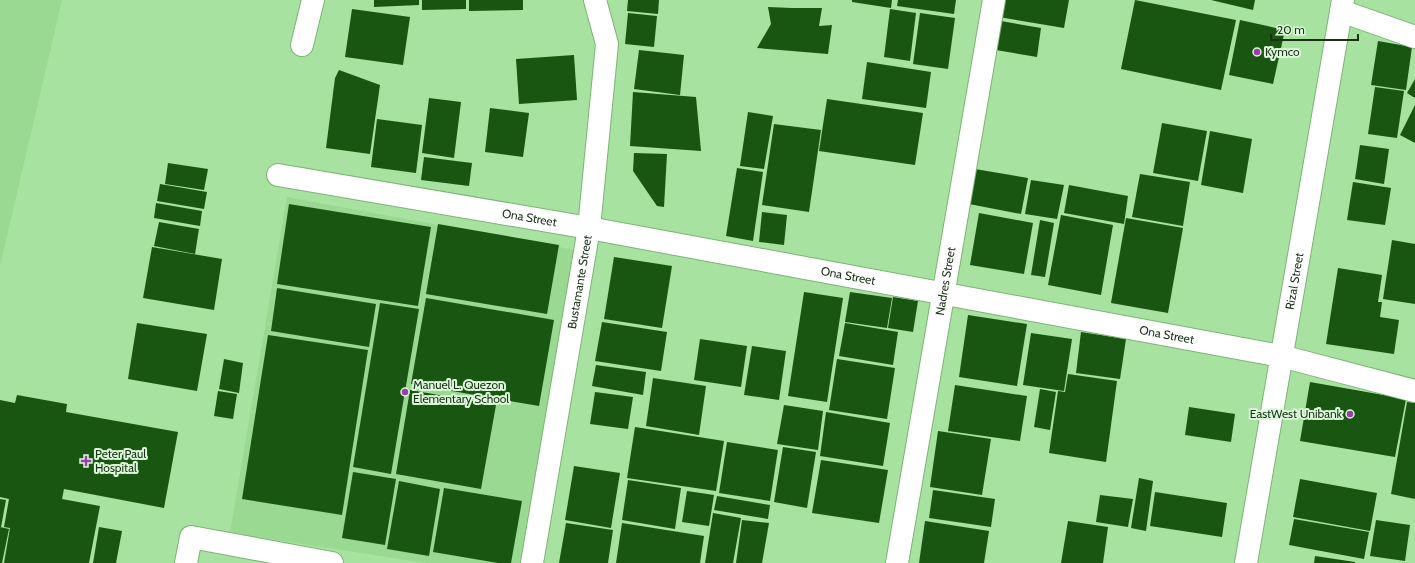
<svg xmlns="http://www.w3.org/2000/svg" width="1415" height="563" viewBox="0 0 1415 563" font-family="Cabin,sans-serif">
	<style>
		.built { fill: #99d991 }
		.building { fill: #185611 }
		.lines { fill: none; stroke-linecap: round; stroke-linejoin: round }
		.minor-casing { stroke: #7cb575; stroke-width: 24 }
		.primary-casing { stroke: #7cb575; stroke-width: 24 }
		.minor { stroke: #fff; stroke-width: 22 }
		.primary { stroke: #fff; stroke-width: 22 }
		.poi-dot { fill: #9a3ea9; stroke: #dcfad9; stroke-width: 1.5 }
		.labels { text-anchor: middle; stroke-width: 4; stroke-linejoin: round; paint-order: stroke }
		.poi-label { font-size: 12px; fill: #1a3118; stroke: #dcfad9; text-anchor: start }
		.street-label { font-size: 12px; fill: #1a3118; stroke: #dcfad9 }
	</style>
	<rect width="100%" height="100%" fill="#a7e2a0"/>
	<g class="built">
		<path d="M0,0H62L0,266Z"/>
		<path d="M287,197L585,252L520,563H427L230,533Z"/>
	</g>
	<g class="building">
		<path d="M374,0H419V5L374,7Z"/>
		<path d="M422,0H466V9L422,10Z"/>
		<path d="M469,0H523V10L469,11Z"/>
		<path d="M628,0H659L658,14L627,11Z"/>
		<path d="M852,0H892L891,8L852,2Z"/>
		<path d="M898,0H956L954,14L897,6Z"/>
		<path d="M1002,0H1069L1064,28L999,17Z"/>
		<path d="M1135,0L1236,20L1221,90L1121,69Z"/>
		<path d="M1211,0H1255L1253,10Z"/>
		<path d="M768,7L792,8H822L819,26L832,25L828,54L757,48L771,24Z"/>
		<path d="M352,9L410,17L403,65L345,57Z"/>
		<path d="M890,9L916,13L910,61L884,57Z"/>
		<path d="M628,13L657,16L654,47L625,44Z"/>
		<path d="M920,13L955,18L948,69L913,64Z"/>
		<path d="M1240,20L1285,30L1273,84L1229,75Z"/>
		<path d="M1001,21L1041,28L1037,57L996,50Z"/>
		<path d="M1378,41L1412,47L1406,90L1371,85Z"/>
		<path d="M639,50L684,55L680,95L634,89Z"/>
		<path d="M574,55L577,100L519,104L516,59Z"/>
		<path d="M867,62L931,72L926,108L862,99Z"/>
		<path d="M339,70L380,85L370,154L326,148L335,78Z"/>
		<path d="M1415,79V98L1407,93Z"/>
		<path d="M1375,87L1404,91L1397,138L1368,134Z"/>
		<path d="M633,92L696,97L701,151L630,146Z"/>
		<path d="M429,98L461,102L454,158L422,153Z"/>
		<path d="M827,99L923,113L915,165L819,151Z"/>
		<path d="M1415,105V143L1400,135Z"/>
		<path d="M490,108L529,113L523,157L485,152Z"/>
		<path d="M748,112L773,116L764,169L740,166Z"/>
		<path d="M377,119L422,125L416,173L371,167Z"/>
		<path d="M1162,123L1207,131L1198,181L1153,173Z"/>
		<path d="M774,124L821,130L809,212L762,205Z"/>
		<path d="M1210,131L1252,139L1243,193L1201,185Z"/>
		<path d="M1360,145L1389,149L1384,184L1355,179Z"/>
		<path d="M634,153L667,154L664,207L657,206L633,171Z"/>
		<path d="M424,157L472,163L469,186L421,180Z"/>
		<path d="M168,163L208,169L204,190L165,184Z"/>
		<path d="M737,168L763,172L753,241L726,236Z"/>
		<path d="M975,169L1028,178L1021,214L969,204Z"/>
		<path d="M1140,174L1190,182L1183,226L1132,217Z"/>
		<path d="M1031,180L1064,185L1057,219L1025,214Z"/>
		<path d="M1353,182L1391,188L1385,225L1347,220Z"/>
		<path d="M160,184L207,192L204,209L157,201Z"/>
		<path d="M1069,185L1128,196L1124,224L1064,213Z"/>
		<path d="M156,203L202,211L200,226L154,218Z"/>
		<path d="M289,204L431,227L418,306L277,284Z"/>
		<path d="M762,212L787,215L784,245L759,242Z"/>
		<path d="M979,213L1033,223L1024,274L970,265Z"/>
		<path d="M1061,215L1113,225L1101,295L1048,285Z"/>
		<path d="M1126,218L1183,228L1168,313L1111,303Z"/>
		<path d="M1040,220L1054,223L1045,277L1031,275Z"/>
		<path d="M159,222L199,229L195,254L154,246Z"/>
		<path d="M438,224L559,245L547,314L426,294Z"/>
		<path d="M1392,240L1415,244V304L1383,299Z"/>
		<path d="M152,247L222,259L214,310L143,298Z"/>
		<path d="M614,257L672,266L662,328L604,319Z"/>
		<path d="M1338,268L1382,275L1378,302H1382L1380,317L1399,320L1394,354L1326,344Z"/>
		<path d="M277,288L376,304L369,347L271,331Z"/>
		<path d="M804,292L843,298L827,402L788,396Z"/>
		<path d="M850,292L892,298L887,328L845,322Z"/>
		<path d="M893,297L918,301L913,332L888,328Z"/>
		<path d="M426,298L554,320L539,406L411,384Z"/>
		<path d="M380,303L419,309L391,474L353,467Z"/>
		<path d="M968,315L1027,324L1017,386L959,377Z"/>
		<path d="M602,322L667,332L661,371L595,361Z"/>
		<path d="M137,323L207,334L197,391L128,379Z"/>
		<path d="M845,323L898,332L893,365L839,356Z"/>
		<path d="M1081,332L1126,339L1120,379L1076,373Z"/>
		<path d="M1031,333L1072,339L1064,391L1023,385Z"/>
		<path d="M268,335L368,350L342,515L242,499Z"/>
		<path d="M700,339L747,346L741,387L694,380Z"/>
		<path d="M752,346L786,351L779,400L744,395Z"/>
		<path d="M224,359L243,363L239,393L219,389Z"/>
		<path d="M837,359L895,368L887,419L829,410Z"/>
		<path d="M596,365L646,372L643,395L592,386Z"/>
		<path d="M1068,374L1117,381L1106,462L1049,453L1058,391L1065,392Z"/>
		<path d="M653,378L706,386L699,435L646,426Z"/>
		<path d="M1310,382L1406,399L1395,457L1300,441Z"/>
		<path d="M955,385L1027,396L1020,441L948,431Z"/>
		<path d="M1040,389L1056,392L1050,430L1034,427Z"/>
		<path d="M410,390L496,405L481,489L396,474Z"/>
		<path d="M218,391L237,394L233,419L214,416Z"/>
		<path d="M595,392L633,397L628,429L590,424Z"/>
		<path d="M17,395L67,404L66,412L178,432L164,508L64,489L62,499L100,506L89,563H4L10,528L4,527L9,499L0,497V400L15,403Z"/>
		<path d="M1407,402L1415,403V499L1391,494Z"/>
		<path d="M784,405L823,411L818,450L777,444Z"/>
		<path d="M1189,407L1235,414L1231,442L1185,435Z"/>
		<path d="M826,412L890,423L883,466L820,456Z"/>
		<path d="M635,427L724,441L716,491L627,478Z"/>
		<path d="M938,431L991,439L982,495L930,487Z"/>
		<path d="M727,442L778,450L770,501L719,493Z"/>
		<path d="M783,447L816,452L807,508L774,502Z"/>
		<path d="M821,460L888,470L879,523L812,513Z"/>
		<path d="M574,466L620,473L611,528L565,520Z"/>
		<path d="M353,472L396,479L385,545L342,538Z"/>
		<path d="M1139,478L1153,481L1146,531L1131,528Z"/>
		<path d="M1300,479L1377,493L1370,531L1293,517Z"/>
		<path d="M628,480L681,488L675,529L622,520Z"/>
		<path d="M399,481L440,489L429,556L387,549Z"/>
		<path d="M444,488L522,501L511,563H498L433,552Z"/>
		<path d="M933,490L995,499L991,527L929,518Z"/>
		<path d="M687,491L714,495L709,526L682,522Z"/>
		<path d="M1155,492L1227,503L1222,537L1150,526Z"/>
		<path d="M1100,495L1133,499L1128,527L1096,522Z"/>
		<path d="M717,496L770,505L768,519L714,510Z"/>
		<path d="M0,499L6,500L1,527H0Z"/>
		<path d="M713,513L741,518L733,563H705Z"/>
		<path d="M1294,519L1369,532L1364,559L1289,545Z"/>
		<path d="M742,520L769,523L762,563H736Z"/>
		<path d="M1376,520L1410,525L1405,561L1370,556Z"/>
		<path d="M925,521L989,531L984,563H919Z"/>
		<path d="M1068,521L1108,527L1103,563H1061Z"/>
		<path d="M566,523L613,530L608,563H559Z"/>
		<path d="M622,523L704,536L700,563H616Z"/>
		<path d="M0,527L9,529L2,563H0Z"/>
		<path d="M99,527L122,531L116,563H93Z"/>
		<path d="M1315,556L1355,562V563H1314Z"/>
	</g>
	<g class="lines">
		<defs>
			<g id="minor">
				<path d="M1341,11L1415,37"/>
				<path d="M302,45L313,0"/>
				<path id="s1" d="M278,175L589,228L1281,356L1415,391"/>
				<path d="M186,563L191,537L332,563"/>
				<path id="s2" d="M532,563L589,228L607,44L595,0"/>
				<path id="s3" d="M897,563L994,0"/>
			</g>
			<g id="primary">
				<path id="s4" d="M1246,563L1343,0"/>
			</g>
		</defs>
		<use href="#minor" class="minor-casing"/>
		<use href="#primary" class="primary-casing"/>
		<use href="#minor" class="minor"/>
		<use href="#primary" class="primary"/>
	</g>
	<g class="poi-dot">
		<circle cx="1257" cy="52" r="4"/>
		<circle cx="405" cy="392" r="4"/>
		<circle cx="1350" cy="414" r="4"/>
		<path d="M84 455h4v4h4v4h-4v4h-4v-4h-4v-4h4z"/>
	</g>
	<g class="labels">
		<g class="poi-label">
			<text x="1265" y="56">Kymco</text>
			<text x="413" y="389">Manuel L. Quezon<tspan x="413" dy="14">Elementary School</tspan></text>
			<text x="1342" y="418" text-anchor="end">EastWest Unibank</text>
			<text x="95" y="458">Peter Paul<tspan x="95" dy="14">Hospital</tspan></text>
		</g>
		<g class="street-label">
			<text dy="4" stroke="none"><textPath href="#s1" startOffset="255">Ona Street</textPath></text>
			<text dy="4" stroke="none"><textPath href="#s1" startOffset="579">Ona Street</textPath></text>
			<text dy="4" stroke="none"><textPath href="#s3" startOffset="286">Nadres Street</textPath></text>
			<text dy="4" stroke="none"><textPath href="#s4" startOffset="286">Rizal Street</textPath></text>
			<text dy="4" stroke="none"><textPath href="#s2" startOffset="285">Bustamante Street</textPath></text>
			<text dy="4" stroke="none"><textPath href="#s1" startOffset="903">Ona Street</textPath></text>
		</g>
	</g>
	<path d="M1271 34v6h87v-6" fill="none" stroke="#1a3118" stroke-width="2"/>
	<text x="1277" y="34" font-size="12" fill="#1a3118" stroke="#dcfad9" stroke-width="3" paint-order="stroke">20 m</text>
</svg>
